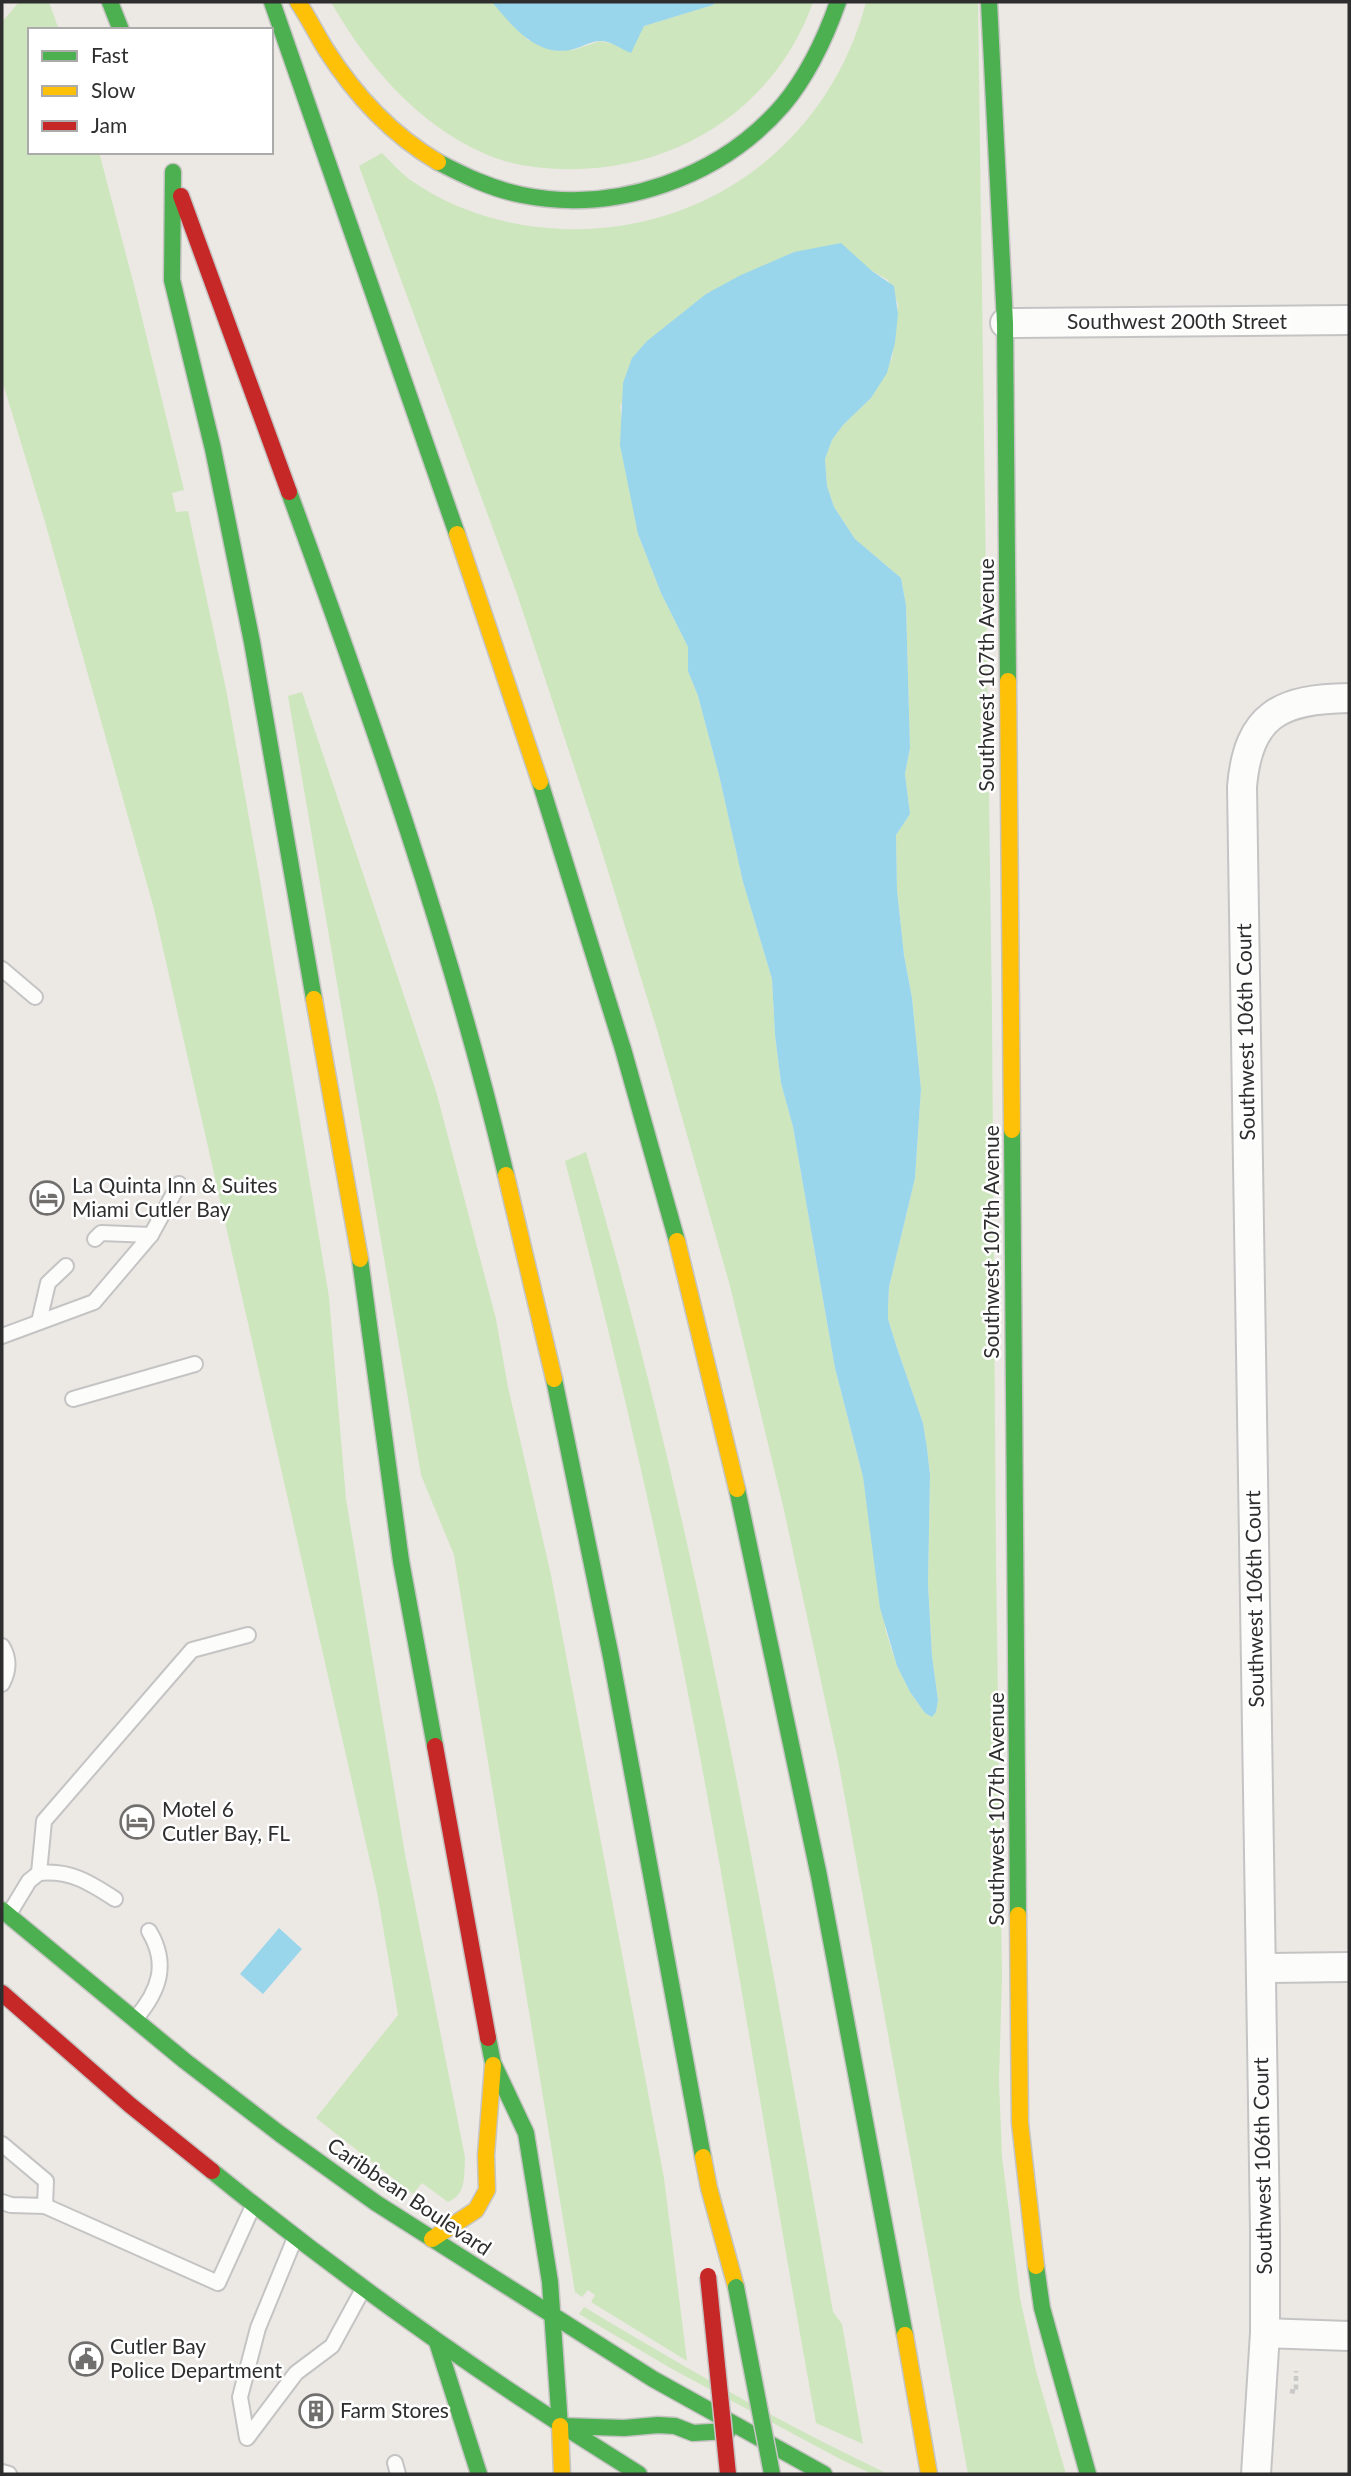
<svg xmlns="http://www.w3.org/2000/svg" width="1351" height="2476" viewBox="0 0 1351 2476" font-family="Lato,sans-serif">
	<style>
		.green { fill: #cee6be; fill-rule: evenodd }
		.water { fill: #99d6ec }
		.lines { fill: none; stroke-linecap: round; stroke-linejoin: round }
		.lane-casing { stroke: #c5c4c5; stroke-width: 18 }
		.street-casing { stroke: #c5c4c5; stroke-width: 32 }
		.fast-casing { stroke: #c6c5c4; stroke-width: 19 }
		.slow-casing { stroke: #c6c5c4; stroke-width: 19 }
		.jam-casing { stroke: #c6c5c4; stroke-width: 19 }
		.path { stroke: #c9c9c8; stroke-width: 4.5; stroke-dasharray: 5 3.5; stroke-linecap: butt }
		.lane { stroke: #fcfcfb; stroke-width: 14 }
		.street { stroke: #fcfcfb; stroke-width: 28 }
		.fast { stroke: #4caf50; stroke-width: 16 }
		.slow { stroke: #ffc107; stroke-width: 16 }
		.jam { stroke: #c62828; stroke-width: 16 }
		.fast-bridge-casing { stroke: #c6c5c4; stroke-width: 19; stroke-linecap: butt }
		.jam-bridge-casing { stroke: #c6c5c4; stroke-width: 19; stroke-linecap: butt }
		.fast-bridge { stroke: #4caf50; stroke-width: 16 }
		.jam-bridge { stroke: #c62828; stroke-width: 16 }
		.labels { text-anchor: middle; stroke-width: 5; stroke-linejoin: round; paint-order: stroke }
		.street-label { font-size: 21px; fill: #2e2e2e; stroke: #fff }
		.poi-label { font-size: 21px; fill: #2e2e2e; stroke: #fff; text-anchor: start }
	</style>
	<rect width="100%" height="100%" fill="#ece8e4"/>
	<g class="green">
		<path d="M19,2H49L59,30H30V152H99L134,285L184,490L172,493L176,512L188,511L227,694L259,874L329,1297L346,1499L405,1854L465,2157C464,2175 467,2194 448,2202L422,2183L413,2194L316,2118L398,2015L377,1892L154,909L45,522L2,380V22Z"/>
		<path d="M331,2H492L528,40L573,50L600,41L618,45L631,52L643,26L713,5L716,2H813C775,110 673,173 561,169C535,168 506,164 483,153C415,122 367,65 331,2Z"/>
		<path d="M866,2H978L992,1013L996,1560L1002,1977L999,2080L1002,2157L1020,2298L1036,2371L1066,2474H968L838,1760L784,1510L730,1286L658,1033L599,842L517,594L359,166L382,153C390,161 399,171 409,179C454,211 508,227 563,229C708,234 830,141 866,2ZM794,252L872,271L888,280L898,304L892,358L871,398L843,425L832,440L825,459L827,486L834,507L855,539L901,578L906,605L910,748L905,774L910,814L896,835L897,890L904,955L912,998L921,1089L915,1178L889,1287L888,1308V1319L897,1348L923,1423L927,1448L930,1475L928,1584L932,1656L938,1700L936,1712L932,1717L925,1713L910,1692L897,1666L886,1632L863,1477L835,1368L793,1127L781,1083L775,1035L772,979L743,882L719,775L698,696L688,671V647L661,593L638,534L620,406L706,294Z"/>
		<path d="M302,692L436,1091L496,1319L508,1387L551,1575L664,2178L687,2361L591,2302L595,2295L588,2290L582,2297L575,2292L454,1555L421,1475L288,696Z"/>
		<path d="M586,1152C699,1531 765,1923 833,2312L842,2324L863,2444L816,2423C764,2139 723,1853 663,1570C634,1433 601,1297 565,1161Z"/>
		<path d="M584,2307C683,2366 783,2425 888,2474H872L842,2460L672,2369L579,2314Z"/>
	</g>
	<g class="water">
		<path d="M492,2H716L713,5L644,26L631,53C620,49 612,41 600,41C591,41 582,47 574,49C538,59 512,26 492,2Z"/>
		<path d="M841,243L872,271L894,286L898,314L895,343L887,373L871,398L843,425L832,440L825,459L827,486L834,507L855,539L901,578L906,605L910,748L905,774L910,814L896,835L897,890L904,955L912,998L921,1089L915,1178L889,1287L888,1308V1319L897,1348L923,1423L927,1448L930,1475L928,1584L932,1656L938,1700L936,1712L932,1717L925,1713L910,1692L897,1666L880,1608L863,1477L835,1368L793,1127L781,1083L775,1035L772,979L743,882L719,775L698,696L688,671V647L661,593L638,534L620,445L623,383L632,358L647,341L706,294L739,276L794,252Z"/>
		<path d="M279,1928L302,1949L263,1994L240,1974Z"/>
	</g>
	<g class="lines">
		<defs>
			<g id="lane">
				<path d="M2,969L35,997"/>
				<path d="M95,1239L101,1233L151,1235"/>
				<path d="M39,1322L48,1283L66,1266"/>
				<path d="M2,1336L94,1302L151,1235L179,1184"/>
				<path d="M73,1399L195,1364"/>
				<path d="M2,1646C10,1659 9,1671 2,1684"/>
				<path d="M39,1873L44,1821L192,1650L248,1635"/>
				<path d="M9,1914L29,1881L39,1873C70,1870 89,1882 115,1899"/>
				<path d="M136,2018C159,1991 169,1964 149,1931"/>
				<path d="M2,2144L46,2181L45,2206"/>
				<path d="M2,2202L11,2205L45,2206L218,2283L253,2206"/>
				<path d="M295,2238L258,2328L240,2397L247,2438L296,2373L332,2346L362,2291"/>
				<path d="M395,2463L398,2474"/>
				<path d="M2,2472L9,2474"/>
			</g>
			<g id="street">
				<path d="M1005,323L1349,320"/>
				<path d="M1261,1968L1349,1967"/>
				<path d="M1265,2333L1349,2336"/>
				<path d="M1256,2474L1265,2333V2230L1242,787C1248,714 1281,699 1349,698"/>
			</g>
			<g id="fast">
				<path d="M110,2L121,30"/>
				<path d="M272,2L457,534"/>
				<path d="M989,2L1005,323L1008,681"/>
				<path d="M438,162C465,176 492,189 522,195C616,214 720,178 783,105C808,75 825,39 838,2"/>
				<path d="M173,172L172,280L213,449L252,642L314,999"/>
				<path d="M289,492C371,716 451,942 506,1175"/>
				<path d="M540,782L623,1049L677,1241"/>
				<path d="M1012,1130L1018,1915"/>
				<path d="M360,1259L401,1561L435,1746"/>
				<path d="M554,1379L611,1657L703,2157"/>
				<path d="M737,1489L819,1876L905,2335"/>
				<path d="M2,1910L185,2061L280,2134L376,2203L653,2379L824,2474"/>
				<path d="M488,2038L493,2063L526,2133L550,2282L560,2426"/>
				<path d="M212,2171C348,2281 490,2382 639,2474"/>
				<path d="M1036,2266L1042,2308L1088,2474"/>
				<path d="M437,2342L479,2474"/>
				<path d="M562,2426L624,2428L658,2425L675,2426L693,2433L728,2431"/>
			</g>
			<g id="slow">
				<path d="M298,2C308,17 316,33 325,48C354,94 392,135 438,162"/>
				<path d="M457,534L540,782"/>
				<path d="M1008,681L1012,1130"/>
				<path d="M314,999L360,1259"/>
				<path d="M506,1175L554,1379"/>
				<path d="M677,1241L737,1489"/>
				<path d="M1018,1915L1020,2123L1036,2266"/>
				<path d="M703,2157L709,2188L736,2287"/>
				<path d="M432,2239L476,2210L487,2190L486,2155L493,2065"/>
				<path d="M905,2335L929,2474"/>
				<path d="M560,2426L562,2474"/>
			</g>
			<g id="jam">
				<path d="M181,196L289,492"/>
				<path d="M435,1746L488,2038"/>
				<path d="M2,1993L130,2105L212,2171"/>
			</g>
		</defs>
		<use href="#lane" class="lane-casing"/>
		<use href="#street" class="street-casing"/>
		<use href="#fast" class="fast-casing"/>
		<use href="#slow" class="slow-casing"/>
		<use href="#jam" class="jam-casing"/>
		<path class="path" d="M1290,2391L1296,2392V2371"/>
		<use href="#lane" class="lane"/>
		<use href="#street" class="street"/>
		<use href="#fast" class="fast"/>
		<use href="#slow" class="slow"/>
		<use href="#jam" class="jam"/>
		<defs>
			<path id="fast-bridge" d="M736,2287L772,2474"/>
			<path id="jam-bridge" d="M708,2276L728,2474"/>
		</defs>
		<use href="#fast-bridge" class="fast-bridge-casing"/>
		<use href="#jam-bridge" class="jam-bridge-casing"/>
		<use href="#fast-bridge" class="fast-bridge"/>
		<use href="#jam-bridge" class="jam-bridge"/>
	</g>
	<defs>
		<symbol id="hotel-ring" viewBox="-11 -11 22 22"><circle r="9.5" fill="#fff" stroke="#706f6e" stroke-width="1.5"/><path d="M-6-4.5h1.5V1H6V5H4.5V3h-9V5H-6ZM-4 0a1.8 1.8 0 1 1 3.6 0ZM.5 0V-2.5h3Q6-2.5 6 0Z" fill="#706f6e"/></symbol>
		<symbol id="civic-ring" viewBox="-11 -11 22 22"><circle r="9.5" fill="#fff" stroke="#706f6e" stroke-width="1.5"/><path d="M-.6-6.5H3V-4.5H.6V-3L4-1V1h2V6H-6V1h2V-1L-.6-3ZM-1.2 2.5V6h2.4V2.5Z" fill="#706f6e"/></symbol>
		<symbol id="building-ring" viewBox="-11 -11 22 22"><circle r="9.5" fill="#fff" stroke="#706f6e" stroke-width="1.5"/><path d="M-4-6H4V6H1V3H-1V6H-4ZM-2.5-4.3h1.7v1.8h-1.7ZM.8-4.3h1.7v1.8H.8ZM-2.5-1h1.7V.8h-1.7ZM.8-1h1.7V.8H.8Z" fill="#706f6e"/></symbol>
	</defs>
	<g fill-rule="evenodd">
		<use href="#hotel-ring" x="28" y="1179" width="38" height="38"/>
		<use href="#hotel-ring" x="118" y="1803" width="38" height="38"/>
		<use href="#civic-ring" x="67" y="2340" width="38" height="38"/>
		<use href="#building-ring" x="297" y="2392" width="38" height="38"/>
	</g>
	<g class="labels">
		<g class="street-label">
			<text x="1177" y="329">Southwest 200th Street</text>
			<text transform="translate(987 675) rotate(-90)" y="7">Southwest 107th Avenue</text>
			<text transform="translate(1246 1032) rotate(-91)" y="7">Southwest 106th Court</text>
			<text transform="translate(992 1242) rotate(-90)" y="7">Southwest 107th Avenue</text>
			<text transform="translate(1255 1599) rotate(-91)" y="7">Southwest 106th Court</text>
			<text transform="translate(997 1809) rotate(-90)" y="7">Southwest 107th Avenue</text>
			<text transform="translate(1263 2166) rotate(-91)" y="7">Southwest 106th Court</text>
			<text transform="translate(409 2197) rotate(34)" y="7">Caribbean Boulevard</text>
		</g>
		<g class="poi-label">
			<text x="72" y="1193">La Quinta Inn &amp; Suites<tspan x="72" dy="24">Miami Cutler Bay</tspan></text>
			<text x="162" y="1817">Motel 6<tspan x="162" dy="24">Cutler Bay, FL</tspan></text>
			<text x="110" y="2354">Cutler Bay<tspan x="110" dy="24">Police Department</tspan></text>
			<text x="340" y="2418">Farm Stores</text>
		</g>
	</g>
	<rect width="1351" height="2476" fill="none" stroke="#2e2e2e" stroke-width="7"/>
	<rect x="28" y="28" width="245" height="126" fill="#ffffff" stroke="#ababab" stroke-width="2"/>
	<rect x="42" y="51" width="35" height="10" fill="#4caf50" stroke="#ababab" stroke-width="2"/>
	<text x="91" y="63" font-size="21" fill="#2e2e2e">Fast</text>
	<rect x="42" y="86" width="35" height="10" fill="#ffc107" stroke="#ababab" stroke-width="2"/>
	<text x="91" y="98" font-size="21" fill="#2e2e2e">Slow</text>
	<rect x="42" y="121" width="35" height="10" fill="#c62828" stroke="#ababab" stroke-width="2"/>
	<text x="91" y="133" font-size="21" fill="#2e2e2e">Jam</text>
</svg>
